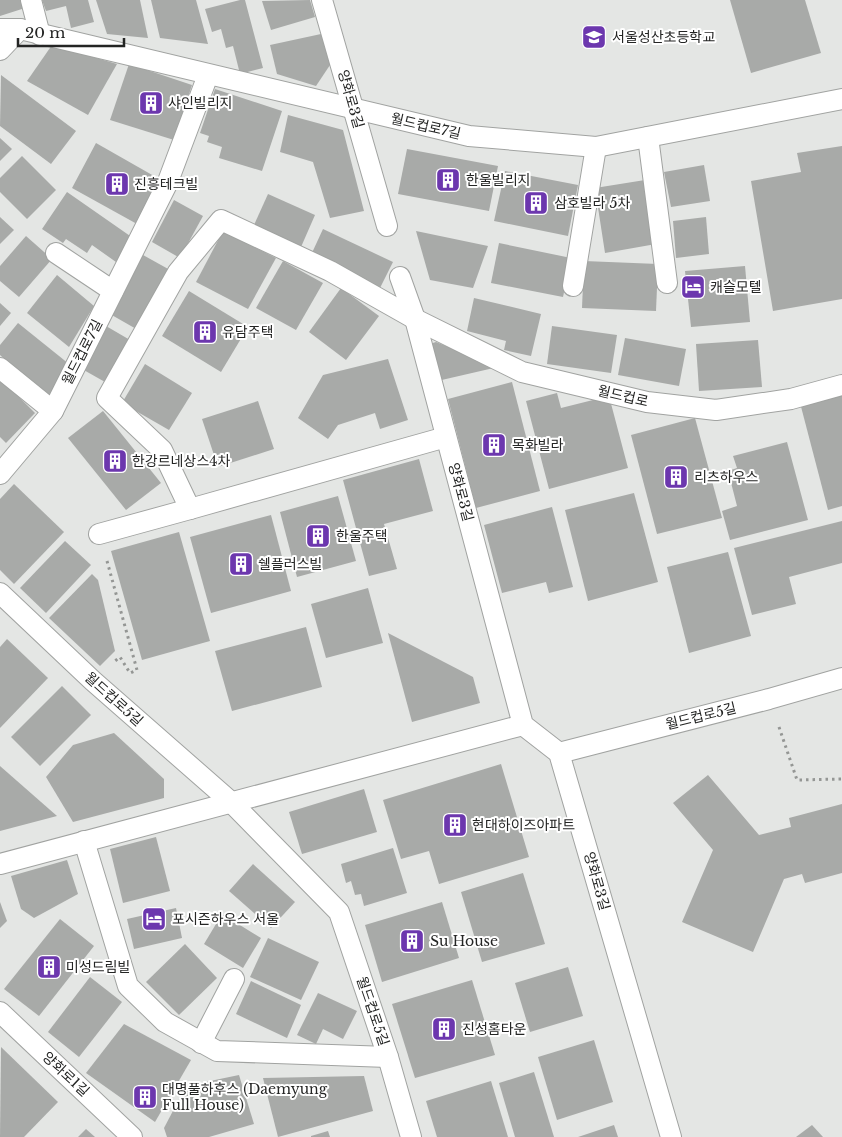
<svg xmlns="http://www.w3.org/2000/svg" width="842" height="1137" viewBox="0 0 842 1137" font-family="'Libre Baskerville','Noto Sans KR',serif">
	<style>
		.building { fill: #a8aaa8 }
		.lines { fill: none; stroke-linecap: round; stroke-linejoin: round }
		.lane-casing { stroke: #a1a3a1; stroke-width: 22 }
		.path { stroke: #949694; stroke-width: 3; stroke-dasharray: 2.5 4; stroke-linecap: butt }
		.lane { stroke: #fff; stroke-width: 20 }
		.labels { text-anchor: middle; stroke-width: 4; stroke-linejoin: round; paint-order: stroke }
		.poi-label { font-size: 14px; fill: #242524; stroke: #fff; text-anchor: start }
		.street-label { font-size: 14px; fill: #242524; stroke: #fff }
	</style>
	<rect width="100%" height="100%" fill="#e4e6e4"/>
	<g class="building">
		<path d="M0,0H23L25,8L0,16Z"/>
		<path d="M42,0H88L94,22L71,28L66,6L46,11Z"/>
		<path d="M96,0H140L148,38L107,34Z"/>
		<path d="M151,0H196L208,44L160,38Z"/>
		<path d="M240,0H245L263,68L240,74L233,46L226,48L221,29L212,32L205,9Z"/>
		<path d="M310,0L315,17L271,30L262,1Z"/>
		<path d="M730,0H805L821,53L751,73Z"/>
		<path d="M321,34L330,65L316,86L277,74L270,45Z"/>
		<path d="M52,45L117,64L88,115L27,81Z"/>
		<path d="M129,64L192,85L174,140L110,120Z"/>
		<path d="M1,75L76,131L51,164L0,126Z"/>
		<path d="M215,89L282,111L262,171L219,158L222,147L207,142L209,136L200,133Z"/>
		<path d="M288,115L343,130L364,211L330,218L313,162L280,152Z"/>
		<path d="M0,138L12,149L0,161Z"/>
		<path d="M96,143L161,180L137,224L72,188Z"/>
		<path d="M842,146V299L773,311L751,181L801,172L797,153Z"/>
		<path d="M407,149L498,166L489,211L398,194Z"/>
		<path d="M22,156L56,190L27,219L0,192V178Z"/>
		<path d="M704,165L710,201L671,207L664,172Z"/>
		<path d="M505,171L578,185L568,236L494,221Z"/>
		<path d="M645,180L656,244L605,253L595,188Z"/>
		<path d="M67,192L133,238L116,262L92,245L87,253L66,239L63,243L42,229Z"/>
		<path d="M268,194L315,215L301,247L254,225Z"/>
		<path d="M174,200L203,216L180,258L152,242Z"/>
		<path d="M0,217L14,230L0,244Z"/>
		<path d="M706,217L709,254L676,258L673,221Z"/>
		<path d="M323,229L393,262L380,288L311,255Z"/>
		<path d="M223,231L276,258L248,309L196,282Z"/>
		<path d="M416,231L488,246L473,288L430,280Z"/>
		<path d="M26,236L52,259L19,297L0,281V266Z"/>
		<path d="M499,243L571,258L563,297L491,283Z"/>
		<path d="M143,255L170,270L138,330L110,314Z"/>
		<path d="M283,261L323,283L296,330L256,308Z"/>
		<path d="M584,261L658,264L656,311L582,308Z"/>
		<path d="M745,266L750,322L691,327L685,271Z"/>
		<path d="M57,275L94,306L69,347L27,313Z"/>
		<path d="M341,288L379,316L346,360L309,332Z"/>
		<path d="M189,291L248,327L221,372L162,336Z"/>
		<path d="M474,298L541,314L531,356L504,350L506,341L467,331Z"/>
		<path d="M0,303L11,313L0,326Z"/>
		<path d="M18,323L69,364L47,398L0,355V345Z"/>
		<path d="M106,326L130,340L105,382L82,369Z"/>
		<path d="M552,326L617,335L611,373L547,364Z"/>
		<path d="M625,338L686,349L679,386L618,375Z"/>
		<path d="M758,340L762,387L699,391L696,344Z"/>
		<path d="M436,342L498,367L433,382L423,346Z"/>
		<path d="M388,359L408,420L380,429L375,413L338,425L328,439L298,418L323,375Z"/>
		<path d="M145,364L192,393L169,430L122,403Z"/>
		<path d="M0,378L35,413L6,443L0,437Z"/>
		<path d="M512,382L540,491L476,508L448,399Z"/>
		<path d="M842,387V506L828,510L799,399Z"/>
		<path d="M557,393L561,408L609,396L628,468L549,489L526,401Z"/>
		<path d="M258,401L274,449L218,467L202,419Z"/>
		<path d="M103,411L161,483L126,510L68,438Z"/>
		<path d="M695,418L722,518L657,534L631,435Z"/>
		<path d="M787,442L808,520L730,540L722,511L737,506L728,471L737,468L733,456Z"/>
		<path d="M419,459L433,511L384,524L397,569L369,576L343,480Z"/>
		<path d="M14,484L64,532L14,584L0,570V499Z"/>
		<path d="M634,493L658,582L588,601L565,510Z"/>
		<path d="M338,496L356,561L297,577L280,512Z"/>
		<path d="M552,507L573,587L549,593L546,582L502,593L484,525Z"/>
		<path d="M271,515L291,591L211,613L190,537Z"/>
		<path d="M842,521V563L789,577L796,604L752,615L734,548Z"/>
		<path d="M179,532L210,641L142,660L111,551Z"/>
		<path d="M65,541L91,565L46,613L20,588Z"/>
		<path d="M728,552L751,636L689,653L667,567Z"/>
		<path d="M92,574L98,580L115,651L100,666L49,618Z"/>
		<path d="M368,588L383,643L326,658L311,604Z"/>
		<path d="M306,627L322,687L232,711L215,651Z"/>
		<path d="M388,633L473,677L480,703L412,722Z"/>
		<path d="M7,639L48,678L0,728V647Z"/>
		<path d="M62,686L91,715L40,766L11,737Z"/>
		<path d="M114,733L164,779V798L73,822L46,777L73,745Z"/>
		<path d="M501,764L529,857L439,884L429,851L401,859L383,800Z"/>
		<path d="M0,766L57,816L0,831Z"/>
		<path d="M708,775L759,835L791,827L789,818L842,804V873L805,883L802,874L784,879L753,952L682,922L713,850L673,803Z"/>
		<path d="M364,789L377,832L302,854L289,812Z"/>
		<path d="M156,837L170,891L123,903L110,849Z"/>
		<path d="M393,848L407,893L364,906L361,894L355,895L351,881L346,883L341,864Z"/>
		<path d="M67,860L78,894L34,918L21,909L11,876Z"/>
		<path d="M253,864L295,902L271,928L229,891Z"/>
		<path d="M523,873L545,944L482,962L461,892Z"/>
		<path d="M0,902L7,921L0,928Z"/>
		<path d="M442,902L459,958L382,982L365,925Z"/>
		<path d="M176,908L182,938L134,949L127,919Z"/>
		<path d="M222,914L261,938L243,968L204,944Z"/>
		<path d="M60,919L94,946L39,1016L4,989Z"/>
		<path d="M268,938L319,962L301,1000L250,977Z"/>
		<path d="M185,944L217,978L179,1015L146,982Z"/>
		<path d="M568,967L583,1016L530,1032L515,983Z"/>
		<path d="M90,977L122,1002L79,1057L48,1032Z"/>
		<path d="M472,980L495,1055L415,1078L392,1004Z"/>
		<path d="M251,981L301,1005L287,1038L236,1014Z"/>
		<path d="M318,993L357,1011L343,1039L323,1029L316,1044L297,1035Z"/>
		<path d="M124,1024L191,1060L155,1122L86,1073Z"/>
		<path d="M594,1040L613,1102L557,1120L538,1057Z"/>
		<path d="M1,1047L58,1102L24,1137H0Z"/>
		<path d="M534,1072L554,1137H515L499,1083Z"/>
		<path d="M239,1075L254,1124L209,1137H167L164,1128L186,1086Z"/>
		<path d="M364,1076L373,1111L278,1137L263,1078Z"/>
		<path d="M491,1081L508,1137H437L426,1101Z"/>
		<path d="M614,1125L618,1137H578Z"/>
		<path d="M812,1125L823,1137H796Z"/>
		<path d="M86,1129L95,1137H78Z"/>
		<path d="M328,1131L330,1137H311V1136Z"/>
	</g>
	<g class="lines">
		<defs>
			<g id="lane">
				<path d="M31,0L40,35"/>
				<path d="M322,0L387,226"/>
				<path d="M0,29H20L469,136L596,147L842,99"/>
				<path d="M0,50L20,29"/>
				<path d="M648,137L667,283"/>
				<path d="M56,253L113,291"/>
				<path d="M400,277L415,319L523,725L559,753L671,1137"/>
				<path d="M573,286L596,147"/>
				<path d="M0,368L53,411"/>
				<path d="M446,437L190,509L162,450L107,398L178,272L221,220L330,271L415,319L522,372L647,402L716,410L791,399L842,385"/>
				<path d="M0,474L53,411L167,184L208,75"/>
				<path d="M99,534L190,509"/>
				<path d="M0,593L93,681L231,802L339,912L388,1057L411,1137"/>
				<path d="M559,753L769,699L842,678"/>
				<path d="M84,841L128,986L165,1022L217,1051L388,1057"/>
				<path d="M0,864L523,725"/>
				<path d="M0,1012L132,1137"/>
				<path d="M201,1043L234,979"/>
			</g>
		</defs>
		<use href="#lane" class="lane-casing"/>
		<g class="path">
			<path d="M107,561L137,670L130,673L120,657L115,661"/>
			<path d="M779,727L797,780L842,779"/>
		</g>
		<use href="#lane" class="lane"/>
	</g>
	<defs>
		<symbol id="school-square" viewBox="-11 -11 22 22"><rect x="-9" y="-9" width="18" height="18" rx="4" fill="#6c37ae" stroke="#fff"/><path d="M0-5L7-2L0 1L-7-2ZM-4 1L0 2.5L4 1V4Q0 6-4 4Z" fill="#fff"/></symbol>
		<symbol id="building-square" viewBox="-11 -11 22 22"><rect x="-9" y="-9" width="18" height="18" rx="4" fill="#6c37ae" stroke="#fff"/><path d="M-4-6H4V6H1V3H-1V6H-4ZM-2.5-4.3h1.7v1.8h-1.7ZM.8-4.3h1.7v1.8H.8ZM-2.5-1h1.7V.8h-1.7ZM.8-1h1.7V.8H.8Z" fill="#fff"/></symbol>
		<symbol id="hotel-square" viewBox="-11 -11 22 22"><rect x="-9" y="-9" width="18" height="18" rx="4" fill="#6c37ae" stroke="#fff"/><path d="M-6-4.5h1.5V1H6V5H4.5V3h-9V5H-6ZM-4 0a1.8 1.8 0 1 1 3.6 0ZM.5 0V-2.5h3Q6-2.5 6 0Z" fill="#fff"/></symbol>
	</defs>
	<g fill-rule="evenodd">
		<use href="#school-square" x="580" y="23" width="28" height="28"/>
		<use href="#building-square" x="137" y="89" width="28" height="28"/>
		<use href="#building-square" x="434" y="166" width="28" height="28"/>
		<use href="#building-square" x="103" y="170" width="28" height="28"/>
		<use href="#building-square" x="522" y="189" width="28" height="28"/>
		<use href="#hotel-square" x="679" y="273" width="28" height="28"/>
		<use href="#building-square" x="191" y="318" width="28" height="28"/>
		<use href="#building-square" x="480" y="431" width="28" height="28"/>
		<use href="#building-square" x="101" y="447" width="28" height="28"/>
		<use href="#building-square" x="662" y="463" width="28" height="28"/>
		<use href="#building-square" x="304" y="522" width="28" height="28"/>
		<use href="#building-square" x="227" y="550" width="28" height="28"/>
		<use href="#building-square" x="441" y="811" width="28" height="28"/>
		<use href="#hotel-square" x="140" y="905" width="28" height="28"/>
		<use href="#building-square" x="398" y="927" width="28" height="28"/>
		<use href="#building-square" x="35" y="953" width="28" height="28"/>
		<use href="#building-square" x="430" y="1015" width="28" height="28"/>
		<use href="#building-square" x="131" y="1083" width="28" height="28"/>
	</g>
	<g class="labels">
		<g class="poi-label">
			<text x="612" y="42">서울성산초등학교</text>
			<text x="168" y="108">샤인빌리지</text>
			<text x="466" y="185">한울빌리지</text>
			<text x="134" y="189">진흥테크빌</text>
			<text x="554" y="208">삼호빌라 5차</text>
			<text x="710" y="292">캐슬모텔</text>
			<text x="222" y="337">유담주택</text>
			<text x="512" y="450">목화빌라</text>
			<text x="132" y="466">한강르네상스4차</text>
			<text x="694" y="482">리츠하우스</text>
			<text x="336" y="541">한울주택</text>
			<text x="258" y="569">쉘플러스빌</text>
			<text x="472" y="830">현대하이즈아파트</text>
			<text x="172" y="924">포시즌하우스 서울</text>
			<text x="430" y="946">Su House</text>
			<text x="66" y="972">미성드림빌</text>
			<text x="462" y="1034">진성홈타운</text>
			<text x="162" y="1094">대명풀하후스 (Daemyung<tspan x="162" dy="16">Full House)</tspan></text>
		</g>
		<g class="street-label">
			<text transform="translate(351 99) rotate(74)" y="5">양화로3길</text>
			<text transform="translate(426 126) rotate(13)" y="5">월드컵로7길</text>
			<text transform="translate(82 352) rotate(-63)" y="5">월드컵로7길</text>
			<text transform="translate(623 396) rotate(13)" y="5">월드컵로</text>
			<text transform="translate(461 492) rotate(75)" y="5">양화로3길</text>
			<text transform="translate(114 699) rotate(42)" y="5">월드컵로5길</text>
			<text transform="translate(701 716) rotate(-14)" y="5">월드컵로5길</text>
			<text transform="translate(597 881) rotate(74)" y="5">양화로3길</text>
			<text transform="translate(373 1011) rotate(71)" y="5">월드컵로5길</text>
			<text transform="translate(66 1074) rotate(43)" y="5">양화로1길</text>
		</g>
	</g>
	<path d="M18 38v8h106v-8" fill="none" stroke="#242524" stroke-width="2.5"/>
	<text x="25" y="38" font-size="15" fill="#242524" stroke="#ffffff" stroke-width="4" paint-order="stroke">20 m</text>
</svg>
